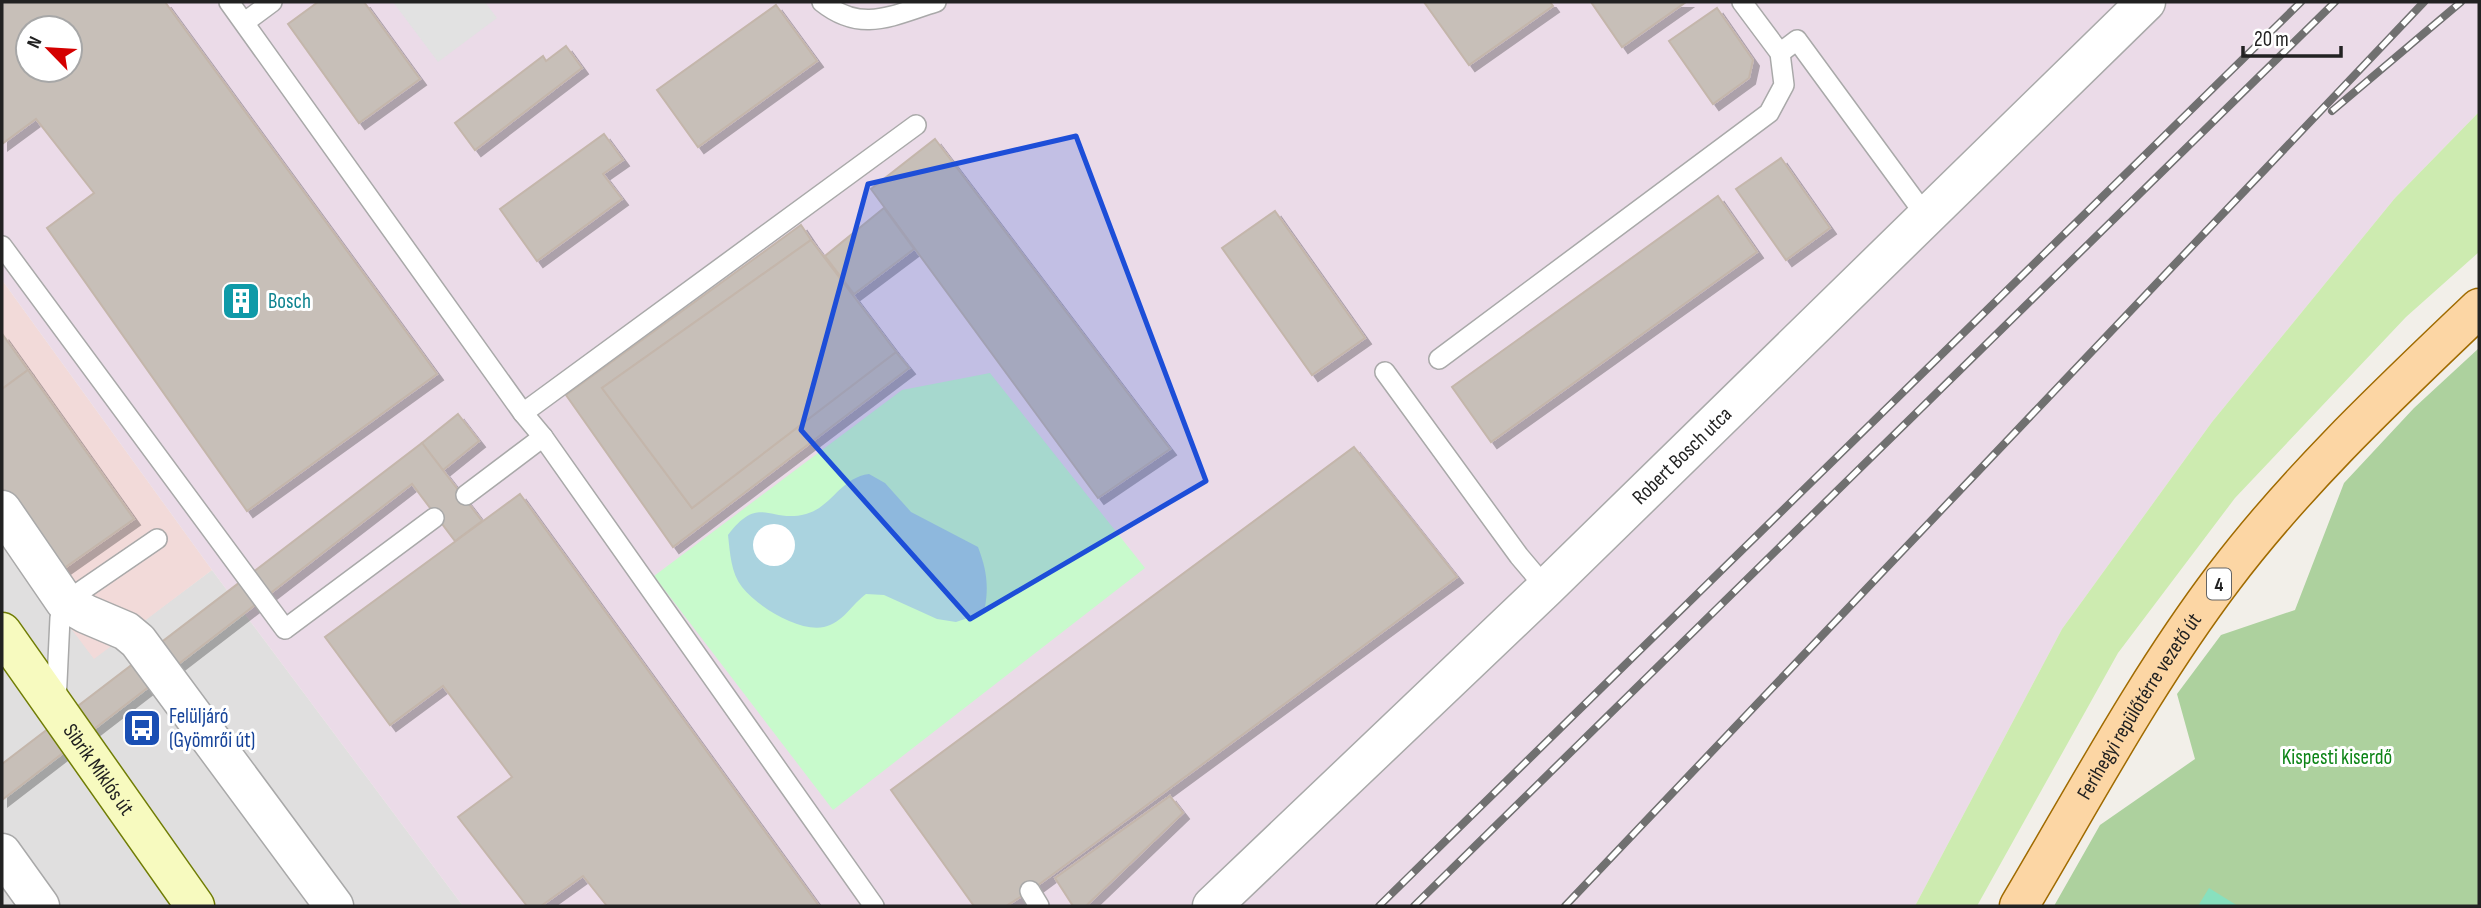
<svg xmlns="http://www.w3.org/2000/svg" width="2481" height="908" viewBox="0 0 2481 908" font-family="'Sofia Sans Condensed',sans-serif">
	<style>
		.residential { fill: #e0dfdf }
		.commercial { fill: #f2dad9 }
		.industrial { fill: #ebdbe8; fill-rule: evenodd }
		.grass { fill: #cdebb0 }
		.forest { fill: #add19e }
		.park { fill: #c8facc }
		.pitch { fill: #88e0be }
		.parking { fill: #e2e2e2 }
		.water { fill: #aad3df }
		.pier { fill: #fff }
		.building { fill: #c7bfb8; stroke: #c4b6ab; stroke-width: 2; fill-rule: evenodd; filter: url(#shadow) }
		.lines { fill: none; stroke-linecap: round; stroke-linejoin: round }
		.service-casing { stroke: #a9a9a9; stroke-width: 22 }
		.minor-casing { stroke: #a9a9a9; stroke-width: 41 }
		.secondary-casing { stroke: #707d05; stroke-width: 41 }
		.primary-casing { stroke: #a06b00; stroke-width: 41 }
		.service { stroke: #fff; stroke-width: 19 }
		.minor { stroke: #fff; stroke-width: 38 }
		.secondary { stroke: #f7fabf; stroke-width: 38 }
		.primary { stroke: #fcd6a4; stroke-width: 38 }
		.rail-casing { stroke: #707070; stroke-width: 8 }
		.rail { stroke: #fff; stroke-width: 5; stroke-dasharray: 16; stroke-linecap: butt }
		.marked { fill: #1d4ed8; fill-opacity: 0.2; stroke: #1d4ed8; stroke-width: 5; stroke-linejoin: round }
		.labels { text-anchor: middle; stroke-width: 6; stroke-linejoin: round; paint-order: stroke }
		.shield { fill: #fff; stroke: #646464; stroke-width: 2 }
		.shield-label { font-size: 19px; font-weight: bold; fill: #222 }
		.culture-label { font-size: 21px; fill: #0d838f; stroke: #fff; text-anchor: start }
		.street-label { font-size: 21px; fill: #222; stroke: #fff }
		.transit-label { font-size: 21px; fill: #164399; stroke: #fff; text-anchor: start }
		.park-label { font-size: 21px; fill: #0c8416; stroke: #fff }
	</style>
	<defs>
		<filter id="shadow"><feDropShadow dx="6" dy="6" stdDeviation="0" flood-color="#0004"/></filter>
	</defs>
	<rect width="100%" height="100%" fill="#f2efe9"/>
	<path class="residential" d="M2,537L94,658L212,570L463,906H2Z"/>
	<path class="commercial" d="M2,280L212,570L94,659L2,537Z"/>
	<path class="industrial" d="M2,2H2479V112L2395,198L2212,422L2062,629L1915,906H463L212,570L2,280ZM28,28H70V70H28Z"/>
	<path class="grass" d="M2479,112V252L2406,317L2235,498L2118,653L1977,906H1915L2062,629L2212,422L2395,198Z"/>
	<path class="forest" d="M2479,348V906H2054L2100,825L2195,759L2177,694L2221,635L2295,610L2344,483L2414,408Z"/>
	<path class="park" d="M990,373L1145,568L833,810L654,576L902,390Z"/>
	<path class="pitch" d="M2209,888L2238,906H2198Z"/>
	<path class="parking" d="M393,2H485L497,18L438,62Z"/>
	<path class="water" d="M869,474L885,483L911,512L978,547C986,568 989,584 985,607L971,617L956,622L937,619L884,595L866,594C852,604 843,623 824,627C798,632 758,607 742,587C731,573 730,553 728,535C760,493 769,524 806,514C832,507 840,478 869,474Z"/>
	<circle class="pier" cx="774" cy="545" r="21"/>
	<g class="building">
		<path d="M2,2H165L437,374L247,511L47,228L94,193L36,119L2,144ZM28,28H70V70H28Z"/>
		<path d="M318,2H364L420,79L359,123L288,24Z"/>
		<path d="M1424,2H1550L1553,6L1469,65Z"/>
		<path d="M1591,2H1686L1622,47Z"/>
		<path d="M776,5L817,61L698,147L657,90Z"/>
		<path d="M1717,8L1753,60L1749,78L1713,104L1669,41Z"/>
		<path d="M566,46L582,68L475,150L455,123L543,56L546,61Z"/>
		<path d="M604,134L623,160L603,174L622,199L537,261L500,209Z"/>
		<path d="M935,139L1170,449L1098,498L871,189Z"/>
		<path d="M1781,158L1830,228L1786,260L1736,189Z"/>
		<path d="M1718,196L1757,252L1491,442L1452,387Z"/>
		<path d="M884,208L914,249L854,294L825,256Z"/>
		<path d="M1275,211L1365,338L1312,375L1222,248Z"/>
		<path d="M801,225L811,240L602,388L692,508L896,352L909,368L673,547L566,395Z"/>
		<path d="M811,240L896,352L692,508L602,388Z"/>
		<path d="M3,335L28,370L2,389V337Z"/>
		<path d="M28,370L134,519L60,571L2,488V389Z"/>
		<path d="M458,414L479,441L443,470L422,443Z"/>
		<path d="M422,443L482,521L455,541L412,484L2,800V764Z"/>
		<path d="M1354,447L1457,577L1030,891L1006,906H974L891,790Z"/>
		<path d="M520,494L819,906H607L583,876L541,906H527L458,817L512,777L443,686L390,725L325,637Z"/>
		<path d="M1170,796L1183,813L1086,906H1073L1055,878Z"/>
	</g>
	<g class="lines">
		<defs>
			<g id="service">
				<path d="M229,2L523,413L543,437L874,906"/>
				<path d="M822,2C862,34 893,15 936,2"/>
				<path d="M245,22L272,2"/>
				<path d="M1780,53L1797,40L1926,216"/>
				<path d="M2,246L285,629L434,518"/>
				<path d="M1439,359L1769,113L1784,85L1780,53L1742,2"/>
				<path d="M1385,372L1519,556L1546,588"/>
				<path d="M523,413L916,125"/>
				<path d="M466,495L543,437"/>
				<path d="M56,703L60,618L65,602L157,539"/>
				<path d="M1030,891L1039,906"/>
			</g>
			<g id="minor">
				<path d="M2,510L65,602L86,614L126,631L138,641L334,906"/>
				<path d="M2,853L40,906"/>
				<path id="s1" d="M1212,906L1546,588L2146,2"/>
			</g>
			<g id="secondary">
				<path id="s2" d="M2,632L195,906"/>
			</g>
			<g id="primary">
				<path id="s3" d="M2019,906C2085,795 2146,680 2224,577C2299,478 2390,393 2479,308"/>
			</g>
		</defs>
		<use href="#service" class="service-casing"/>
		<use href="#minor" class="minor-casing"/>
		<use href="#secondary" class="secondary-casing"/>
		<use href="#primary" class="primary-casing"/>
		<use href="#service" class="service"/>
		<use href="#minor" class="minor"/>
		<use href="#secondary" class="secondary"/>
		<use href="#primary" class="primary"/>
		<defs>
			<g id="rail">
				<path d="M2332,111L2461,2"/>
				<path d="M1379,906L2301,2"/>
				<path d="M1414,906L2335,2"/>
				<path d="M1565,906L2424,2"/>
			</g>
		</defs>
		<use href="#rail" class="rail-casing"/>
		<use href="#rail" class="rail"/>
	</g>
	<path class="marked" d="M1076,136L1206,481L970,619L801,430L868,184Z"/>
	<defs>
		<symbol id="building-square" viewBox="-11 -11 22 22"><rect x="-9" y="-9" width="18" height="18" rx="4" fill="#0f9aa8" stroke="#fff"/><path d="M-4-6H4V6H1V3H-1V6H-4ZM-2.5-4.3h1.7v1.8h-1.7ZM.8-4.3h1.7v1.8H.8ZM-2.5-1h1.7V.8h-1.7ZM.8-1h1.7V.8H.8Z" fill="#fff"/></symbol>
		<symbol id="bus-square" viewBox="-11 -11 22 22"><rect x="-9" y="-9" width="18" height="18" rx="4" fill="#1a4fb4" stroke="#fff"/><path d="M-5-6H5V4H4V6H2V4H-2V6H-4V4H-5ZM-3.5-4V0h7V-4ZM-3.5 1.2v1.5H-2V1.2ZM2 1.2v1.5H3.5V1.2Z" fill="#fff"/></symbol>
	</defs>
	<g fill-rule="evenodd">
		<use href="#building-square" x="219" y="279" width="44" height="44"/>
		<use href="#bus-square" x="120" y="706" width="44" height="44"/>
	</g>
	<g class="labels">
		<rect class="shield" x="2207" y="568.5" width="24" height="31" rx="5"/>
		<g class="shield-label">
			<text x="2219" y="591">4</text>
		</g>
		<g class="culture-label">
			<text x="268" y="308">Bosch</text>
		</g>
		<g class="street-label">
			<text dy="7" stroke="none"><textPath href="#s1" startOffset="651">Robert Bosch utca</textPath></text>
			<text dy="7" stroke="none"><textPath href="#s3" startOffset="233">Ferihegyi repülőtérre vezető út</textPath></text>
			<text dy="7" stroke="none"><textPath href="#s2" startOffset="168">Sibrik Miklós út</textPath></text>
		</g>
		<g class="transit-label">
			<text x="169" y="723">Felüljáró<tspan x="169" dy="24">(Gyömrői út)</tspan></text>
		</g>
		<g class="park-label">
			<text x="2337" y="764">Kispesti kiserdő</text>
		</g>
	</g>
	<rect width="2481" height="908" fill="none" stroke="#222222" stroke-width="7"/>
	<g transform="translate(49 49) rotate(295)"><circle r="33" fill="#ffffff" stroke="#a7a7a7" stroke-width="2"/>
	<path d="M0-5L12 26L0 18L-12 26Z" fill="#d40000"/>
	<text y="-10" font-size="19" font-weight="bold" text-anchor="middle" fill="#222222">N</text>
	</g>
	<path d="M2243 46v10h98v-10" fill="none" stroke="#222222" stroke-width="3.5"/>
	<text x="2254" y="46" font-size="21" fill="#222222" stroke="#ffffff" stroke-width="5" paint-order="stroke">20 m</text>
</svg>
